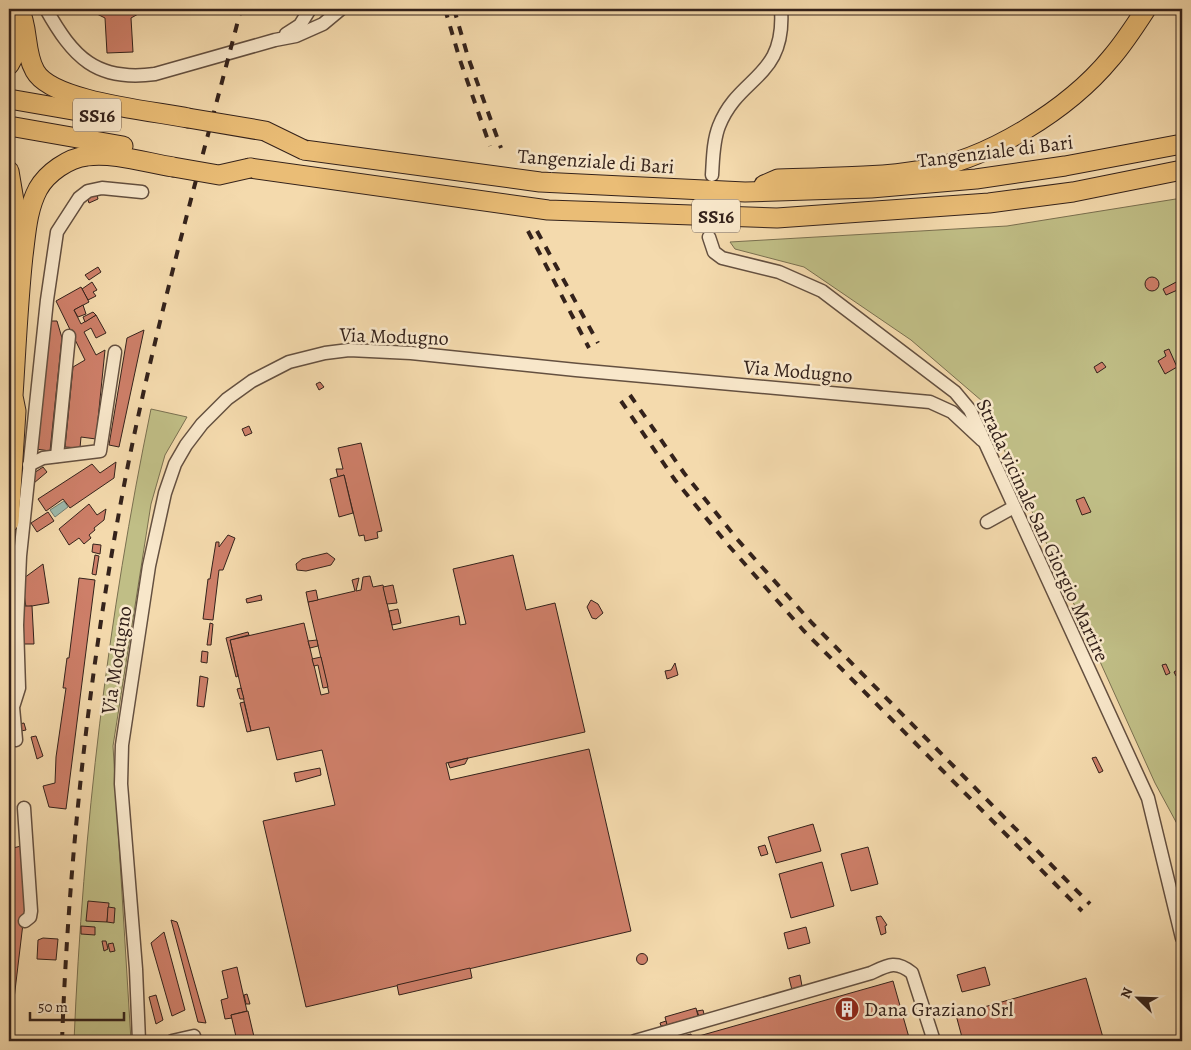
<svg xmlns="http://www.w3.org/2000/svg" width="1191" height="1050" viewBox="0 0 1191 1050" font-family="Alegreya,serif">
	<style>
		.green { fill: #c0be86; stroke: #7a7050 }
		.water { fill: #9cbaad; stroke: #727d73 }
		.building { fill: #ce7f69; stroke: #34221b }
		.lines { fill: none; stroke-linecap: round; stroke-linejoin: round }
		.minor-tunnel { stroke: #ceb590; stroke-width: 12; stroke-dasharray: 12 6; stroke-linecap: butt }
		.minor-casing { stroke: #645040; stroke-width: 15 }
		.highway-casing { stroke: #34221b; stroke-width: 21 }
		.minor { stroke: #f8e7ca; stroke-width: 12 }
		.highway { stroke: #eabd76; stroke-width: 19 }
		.rail { stroke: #34221b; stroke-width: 4; stroke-dasharray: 9 9; stroke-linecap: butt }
		.highway-bridge-casing { stroke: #34221b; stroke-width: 21; stroke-linecap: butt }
		.highway-bridge { stroke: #eabd76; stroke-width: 19 }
		.labels { text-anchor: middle; stroke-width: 5; stroke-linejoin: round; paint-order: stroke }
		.shield { fill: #f8e7ca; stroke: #6f5d50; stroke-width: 1 }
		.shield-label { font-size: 19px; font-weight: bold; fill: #34221b }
		.street-label { font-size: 20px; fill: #34221b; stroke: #f8e7ca }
		.poi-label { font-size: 20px; fill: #34221b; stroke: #f8e7ca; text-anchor: start }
	</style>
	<rect width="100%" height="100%" fill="#f4daad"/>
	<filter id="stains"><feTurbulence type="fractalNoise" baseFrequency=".004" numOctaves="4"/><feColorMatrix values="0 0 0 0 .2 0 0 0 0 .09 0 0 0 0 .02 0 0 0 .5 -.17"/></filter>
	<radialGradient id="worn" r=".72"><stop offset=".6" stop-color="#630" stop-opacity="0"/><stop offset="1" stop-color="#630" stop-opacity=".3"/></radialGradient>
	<g class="green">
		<path d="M1182,198V833L1155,783L982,401L911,340L804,267L735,249L730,242L1007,226Z"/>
		<path d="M151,409L187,417L165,455L151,504L113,746L131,1041H74C83,828 108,617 151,409Z"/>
	</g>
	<path class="water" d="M64,501L68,507L55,517L50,510Z"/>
	<g class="building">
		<path d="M87,9H147L131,18L133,52L107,53L105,18Z"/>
		<path d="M97,195L98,199L89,203L87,197Z"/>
		<path d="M98,267L101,272L89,280L85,275Z"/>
		<circle cx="1152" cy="284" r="7"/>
		<path d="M1180,280L1182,282V288L1166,295L1163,289Z"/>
		<path d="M92,282L97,290L93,292L96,296L88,300L82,289Z"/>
		<path d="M81,287L89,302L74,310L81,324L96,315L106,333L96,338L91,328L84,332L96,355L105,350L96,439L81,437L80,448L65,447L73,367L85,360L56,301Z"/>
		<path d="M83,305L86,314L78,317L74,310Z"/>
		<path d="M93,312L96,315L85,322L83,317Z"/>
		<path d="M50,321H57L62,338L50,451L36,449Z"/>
		<path d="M144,330L119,447L109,445L127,338Z"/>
		<path d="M1169,349L1177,367L1165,374L1158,361L1166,356L1164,351Z"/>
		<path d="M1102,362L1106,367L1097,373L1094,367Z"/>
		<path d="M320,382L324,387L319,390L316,384Z"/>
		<path d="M249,426L252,433L245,436L242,429Z"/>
		<path d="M361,443L382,531L377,532L378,538L365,541L364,535L359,536L344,475L338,477L336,469H343L338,448Z"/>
		<path d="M116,462L114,478L70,508L63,499L46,511L38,499L92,464L100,473Z"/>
		<path d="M43,467L47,472L34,483V473Z"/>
		<path d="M344,475L353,513L339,517L330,479Z"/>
		<path d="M1084,497L1091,512L1082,515L1076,500Z"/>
		<path d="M89,504L97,515L106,509L104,520L94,528L95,530L89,535L91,538L84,544L79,538L69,545L59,529Z"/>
		<path d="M48,512L54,521L37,532L31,523Z"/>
		<path d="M228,535L235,538L223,570H219L213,620L203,619L208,579H210L216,542H219V547Z"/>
		<path d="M93,544L101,545L100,554L92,552Z"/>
		<path d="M327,553L335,559L331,565L306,571L297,570L296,564L302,559Z"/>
		<path d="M95,555L99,556L96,575L92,574Z"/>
		<path d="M513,555L526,610L555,603L585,732L446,763L450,780L589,749L631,931L306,1007L263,821L335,805L322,750L277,760L269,727L251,731L230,640L304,623L321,695L329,693L308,602L355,591L352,580L359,578L356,591L361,590L363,577L370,576L373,587L383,585L393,630L459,616L460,625L466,624L453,569Z"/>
		<path d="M43,564L49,603L26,607L23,588H25L24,578Z"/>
		<path d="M79,578L95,580L66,809L49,807L43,786L55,783L56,757L66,688H63L67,658H69Z"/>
		<path d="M393,585L397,603L387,604L383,587Z"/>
		<path d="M316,590L318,600L308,602L306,592Z"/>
		<path d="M261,595L262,600L247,603L246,599Z"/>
		<path d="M591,600L598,604L603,613L596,619L592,618L587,607Z"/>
		<path d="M21,606H32L34,644H22Z"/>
		<path d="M398,609L401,623L392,625L389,611Z"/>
		<path d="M210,623L213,624L211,645H207Z"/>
		<path d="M248,632L249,635L230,640L238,676L236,677L226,638Z"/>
		<path d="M317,640L318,646L310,648L308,641Z"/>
		<path d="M202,651L208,652L207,663L201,662Z"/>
		<path d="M321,657L328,687L323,688L318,665L314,666L312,659Z"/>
		<path d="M675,663L678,675L667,679L665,671L671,670Z"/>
		<path d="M1166,664L1170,673L1166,675L1162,665Z"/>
		<path d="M1182,667V673L1176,676L1174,672Z"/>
		<path d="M200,676L208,678L204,707L197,706Z"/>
		<path d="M241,688L244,699H240L237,689Z"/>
		<path d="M244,702L251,731L247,732L240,703Z"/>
		<path d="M24,723L26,730L21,731L19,724Z"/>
		<path d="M36,736L43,756L37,759L31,737Z"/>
		<path d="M1096,757L1103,771L1099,773L1092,758Z"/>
		<path d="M468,758L465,764L450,768L448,763Z"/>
		<path d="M320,768L321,775L296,782L294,773Z"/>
		<path d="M813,824L821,851L776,863L768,837Z"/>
		<path d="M765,845L768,854L761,856L758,847Z"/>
		<path d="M21,846L28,906L24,915L14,999H9V849Z"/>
		<path d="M868,847L878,884L851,891L841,854Z"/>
		<path d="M822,862L834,906L791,918L779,874Z"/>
		<path d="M88,901L109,903L107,922L86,921Z"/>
		<path d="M108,907L115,908L114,923L107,922Z"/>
		<path d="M881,916L887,925L885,926L886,933L881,935L876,917Z"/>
		<path d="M171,920L177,922L179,928L206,1023L198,1022Z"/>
		<path d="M81,926L95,927V935L81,934Z"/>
		<path d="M806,927L810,943L788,949L784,933Z"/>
		<path d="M164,932L185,1010L172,1016L151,943Z"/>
		<path d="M43,938L58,939L56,960L37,959L38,940Z"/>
		<path d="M102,941H106L108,949L104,951Z"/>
		<path d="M113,943L115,951L110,952L108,944Z"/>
		<circle cx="642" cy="959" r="5.5"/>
		<path d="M237,967L247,1011L231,1015L232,1018L225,1019L221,1000L228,998L222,971Z"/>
		<path d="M985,967L990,985L962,992L957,975Z"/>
		<path d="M470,968L472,978L399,995L397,985Z"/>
		<path d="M800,975L802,986L792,990L789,978Z"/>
		<path d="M1086,978L1104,1041H963L956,1015Z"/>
		<path d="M893,981L910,1041H680L692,1038Z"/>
		<path d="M247,994L250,1004H246L244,995Z"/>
		<path d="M156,995L163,1020L156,1024L149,997Z"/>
		<path d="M696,1008L698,1016L667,1025L665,1017Z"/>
		<path d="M703,1010L704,1014L699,1016L697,1011Z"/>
		<path d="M248,1011L255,1041H237L231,1015Z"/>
		<path d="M666,1021L667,1025L661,1026L660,1023Z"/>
		<path d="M691,1034L692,1038L684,1040L683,1036Z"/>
	</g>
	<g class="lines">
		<path class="minor-tunnel" d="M709,237L711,183"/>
		<defs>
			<g id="minor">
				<path d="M46,9C73,57 96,82 155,74L275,40L296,36L323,24L341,9"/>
				<path d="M286,34L300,25L310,9"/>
				<path d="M712,175C713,160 713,141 719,126C739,75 786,79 781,9"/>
				<path d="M709,237L714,252L722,258L779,272L822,291L955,392L970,410L1148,798L1182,938"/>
				<path d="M57,456L69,336"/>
				<path d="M29,465L43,458L100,451L115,352"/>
				<path d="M987,522L1014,507"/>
				<path d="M16,740L13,707L19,688L17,625L20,556L47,300L57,232L79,198L88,191L102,188L142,192"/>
				<path d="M24,808L31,911L30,917L25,921"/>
				<path d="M139,1041L136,969L121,784L122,745L149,566L165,493L175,464L186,445L202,424L227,399L252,381L289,362L325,353L349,350L411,353L576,370L930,402L952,412L982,440"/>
				<path d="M172,1041L194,1036L195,1041"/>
				<path d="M635,1041L871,973C888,965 896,960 912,973L934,1041"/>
			</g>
			<g id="highway">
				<path d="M19,9C29,28 24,52 35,71C52,102 154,111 188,118"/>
				<path d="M9,65L20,45L23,33"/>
				<path d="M9,99L107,116"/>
				<path d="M9,126L123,146"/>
				<path d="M304,150L540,182L745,192L871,188L976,179L1065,166L1182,144"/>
				<path d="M250,168L548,210L777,218L989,203L1073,192L1182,170"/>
				<path d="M9,171L15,207L18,239"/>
				<path d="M764,185L778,179C826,177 875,178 922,170C988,160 1069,109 1111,58C1124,43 1135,26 1146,9"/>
				<path d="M9,522L16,411L13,396C16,350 18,303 23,256C26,233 27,210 38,189C47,173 68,158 87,156C112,152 148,163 173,167"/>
			</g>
		</defs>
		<use href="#minor" class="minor-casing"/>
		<use href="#highway" class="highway-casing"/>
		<use href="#minor" class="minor"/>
		<use href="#highway" class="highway"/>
		<g class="rail">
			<path d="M445,9L460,60L490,146"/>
			<path d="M454,9L468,57L501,148"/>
			<path d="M528,231L589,348"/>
			<path d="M537,231L598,343"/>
			<path d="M630,395L684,473L737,539L812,623L1090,904"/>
			<path d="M621,401L675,480L729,546L804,631L1082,911"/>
			<path d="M62,1041C69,852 90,662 126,475C157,318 201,164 241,9"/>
		</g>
		<defs>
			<g id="highway-bridge">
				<path d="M188,118L265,131L304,150"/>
				<path d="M173,167L219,175L250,168"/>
			</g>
		</defs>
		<use href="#highway-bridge" class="highway-bridge-casing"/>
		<use href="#highway-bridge" class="highway-bridge"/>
	</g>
	<defs>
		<symbol id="building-disc" viewBox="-11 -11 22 22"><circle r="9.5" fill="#8f2418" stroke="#f8e7ca"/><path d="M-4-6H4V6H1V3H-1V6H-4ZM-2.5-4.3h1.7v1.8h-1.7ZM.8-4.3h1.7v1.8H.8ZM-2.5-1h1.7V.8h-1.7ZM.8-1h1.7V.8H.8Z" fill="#fff"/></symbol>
	</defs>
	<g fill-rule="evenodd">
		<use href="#building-disc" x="833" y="995" width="28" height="28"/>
	</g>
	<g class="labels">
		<g class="shield">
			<rect x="73" y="98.5" width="48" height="33" rx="4"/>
			<rect x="692" y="199.5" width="48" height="33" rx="4"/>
		</g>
		<g class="shield-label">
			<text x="97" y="122">SS16</text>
			<text x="716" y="223">SS16</text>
		</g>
		<g class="street-label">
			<text transform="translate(995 151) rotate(-7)" y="7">Tangenziale di Bari</text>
			<text transform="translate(596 161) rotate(4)" y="7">Tangenziale di Bari</text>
			<text transform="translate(394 336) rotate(2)" y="7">Via Modugno</text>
			<text transform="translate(798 371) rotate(5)" y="7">Via Modugno</text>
			<text transform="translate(1043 530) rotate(65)" y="7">Strada vicinale San Giorgio Martire</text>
			<text transform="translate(116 660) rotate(-81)" y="7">Via Modugno</text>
		</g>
		<g class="poi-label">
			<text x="864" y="1016">Dana Graziano Srl</text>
		</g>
	</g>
	<rect width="1191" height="1050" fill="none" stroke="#f4daad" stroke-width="30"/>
	<rect x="10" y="10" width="1171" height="1030" fill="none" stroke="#34221b" stroke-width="2.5"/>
	<rect x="15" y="15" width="1161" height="1020" fill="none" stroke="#34221b"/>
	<g transform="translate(1138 998) rotate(293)" stroke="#f8e7ca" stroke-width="4" paint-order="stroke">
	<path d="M0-4L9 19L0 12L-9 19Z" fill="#34221b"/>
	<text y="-8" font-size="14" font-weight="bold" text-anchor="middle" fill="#34221b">N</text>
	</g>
	<path d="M30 1012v8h94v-8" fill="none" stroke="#34221b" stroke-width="2.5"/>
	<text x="38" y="1012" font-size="15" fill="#34221b" stroke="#f8e7ca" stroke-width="4" paint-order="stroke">50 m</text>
	<rect width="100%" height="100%" filter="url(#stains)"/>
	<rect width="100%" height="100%" fill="url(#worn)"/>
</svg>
